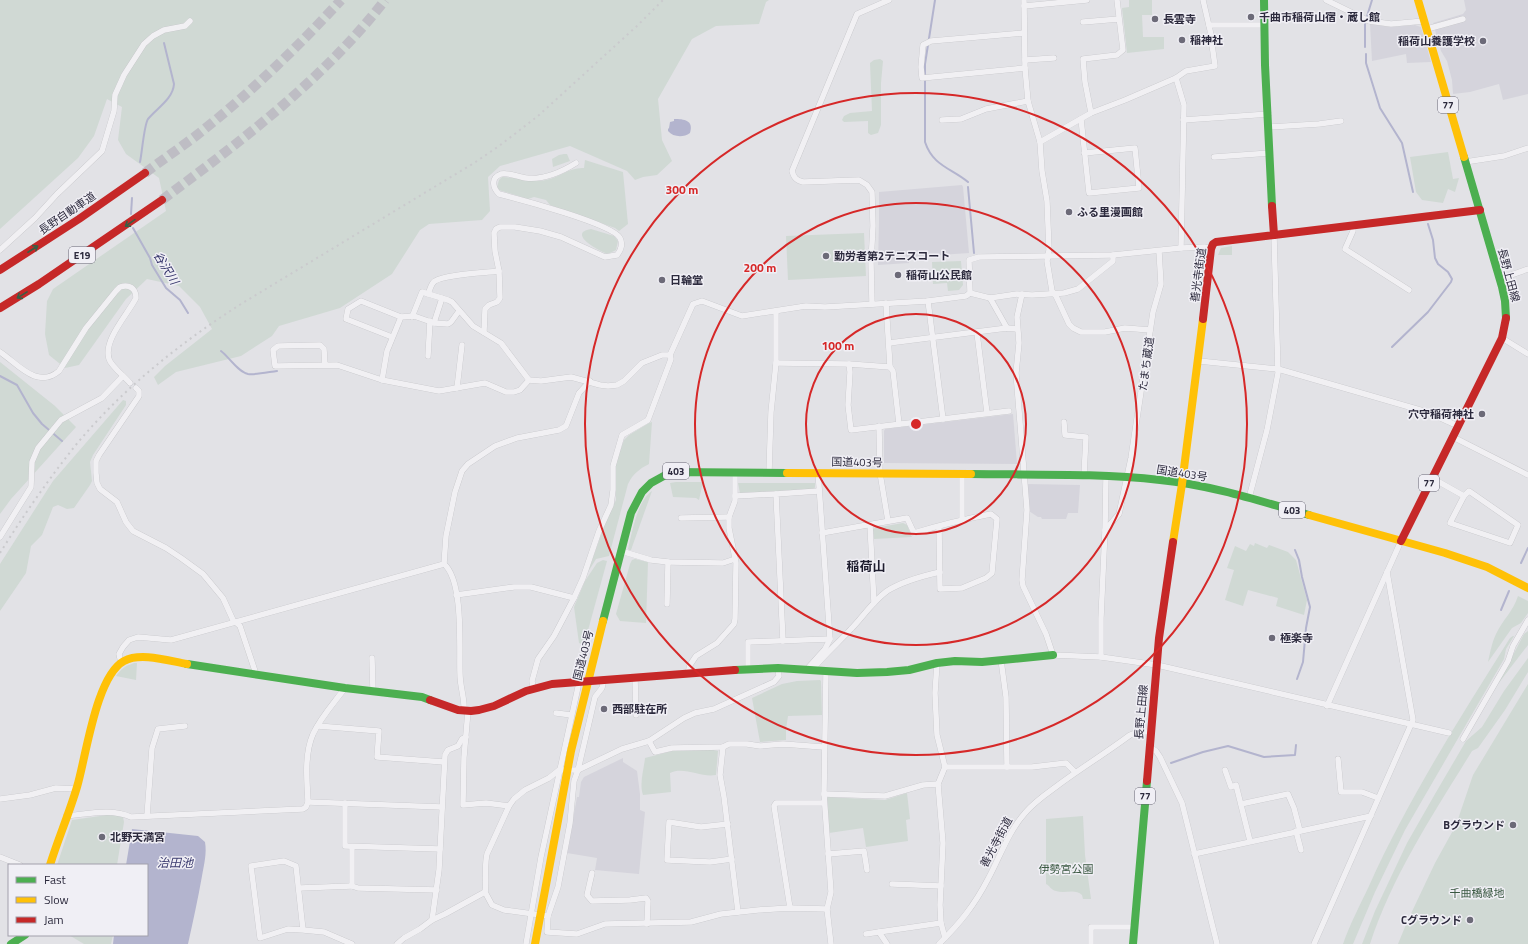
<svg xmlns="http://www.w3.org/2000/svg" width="1528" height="944" viewBox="0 0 1528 944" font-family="'Titillium Web','Noto Sans JP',sans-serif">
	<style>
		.built { fill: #d5d4dc }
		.green { fill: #d0d9d4 }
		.water { fill: #b3b4ce }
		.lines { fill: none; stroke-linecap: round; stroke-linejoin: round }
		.stream { stroke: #b3b4ce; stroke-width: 2 }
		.highway-tunnel { stroke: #bebdc4; stroke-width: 10; stroke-dasharray: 10 5; stroke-linecap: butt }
		.street-casing { stroke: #c0c0c4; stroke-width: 6 }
		.street { stroke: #f1f0f3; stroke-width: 5.5 }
		.fast { stroke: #4caf50; stroke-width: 8 }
		.slow { stroke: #ffc107; stroke-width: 8 }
		.jam { stroke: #c62828; stroke-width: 8 }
		.rail { stroke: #cacacd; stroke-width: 2; stroke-dasharray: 2 4; stroke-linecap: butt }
		.oneway { stroke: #395f45 }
		.ring { fill: none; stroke: #d62828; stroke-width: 2 }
		.poi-dot { fill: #6c6a78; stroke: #f0eff5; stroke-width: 1.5 }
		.labels { text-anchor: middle; stroke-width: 3; stroke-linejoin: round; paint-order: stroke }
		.shield { fill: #f0eff5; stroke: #676574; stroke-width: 1 }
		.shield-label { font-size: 10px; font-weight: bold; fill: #2c2a3d }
		.poi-label { font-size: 11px; font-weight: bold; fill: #2c2a3d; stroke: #f0eff5; text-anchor: start }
		.street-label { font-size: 11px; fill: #2c2a3d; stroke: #f0eff5 }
		.park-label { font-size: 11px; fill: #395841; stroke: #f0eff5 }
		.water-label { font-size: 12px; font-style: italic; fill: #39396d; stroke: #f0eff5 }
		.quarter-label { font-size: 13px; font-weight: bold; fill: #1e1d2e; stroke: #f0eff5 }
		.centre { fill: #d62828; stroke: #f0eff5; stroke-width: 2 }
		.ring-label { font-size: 12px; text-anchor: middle; font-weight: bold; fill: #d62828; stroke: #f0eff5; stroke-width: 3; stroke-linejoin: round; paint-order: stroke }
	</style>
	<rect width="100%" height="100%" fill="#e2e2e6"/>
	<g class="built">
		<path d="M1464,0H1528V94L1503,100L1499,84L1470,92L1453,94L1452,80L1447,61L1441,51L1433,23L1463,14L1466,10Z"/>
		<path d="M1370,24L1391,27L1415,25L1421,27L1431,62L1407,63L1406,54L1372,61Z"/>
		<path d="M962,185L963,187L969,253L909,257V263L878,265L879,222V192Z"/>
		<path d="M1013,414L1017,464L884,463V431L885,429Z"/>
		<path d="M1027,484L1080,485L1078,513H1068L1066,519H1042L1041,517H1038L1029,511Z"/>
		<path d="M623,758V762L637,771L640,794V810L645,812L639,874L595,870L597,858L567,853L577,797H579L581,782L584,777Z"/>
	</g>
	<g class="green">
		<path d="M0,0H769L766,2L759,24L716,26L692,39L658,99L662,140L672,161L657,175L643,177L635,180L627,171L570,146L500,166L488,177L490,211L482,220L429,224L420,230L392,274L340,308L279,326L272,336L241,356L176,372L158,385L154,377L165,366L212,329L200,307L179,286L147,279L126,299L79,365L65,368L49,355L45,334L47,301L53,289L166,211L159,178L126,154L118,140L122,107L107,99L94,136L78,158L0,229Z"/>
		<path d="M1129,0H1152V15H1142L1143,37H1164V49L1127,53L1122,8L1129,7Z"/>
		<path d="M880,59L883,61L881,83V125L878,133L871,135L868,133V121L844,122L842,120L844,116L850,113L872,111L870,63L874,60Z"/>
		<path d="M1448,152L1453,179L1459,178L1455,192L1448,189L1443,203L1422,200L1416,192L1410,157Z"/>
		<path d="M564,154H567L570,161L553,167L552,159L559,155Z"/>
		<path d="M585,160L623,172L628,224L619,231L615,228L550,205L546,200L534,197L528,199L499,190L497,187L499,180L502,177C517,177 531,183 546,180C560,177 570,167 584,168Z"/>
		<path d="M591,229L614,236L618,241L616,250L608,254C600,252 566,233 591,229Z"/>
		<path d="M864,233L866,276L788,280L786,236Z"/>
		<path d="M1232,246V255H1218L1221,248Z"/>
		<path d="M961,261L963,285L959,290L948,291L947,283L933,284L932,262Z"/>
		<path d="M0,362L55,406L76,427L11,499L0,514Z"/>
		<path d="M123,400L126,401V405L93,455L90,462L92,481L90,485L74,508L67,509L58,505L53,507L42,535L31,546L26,573L0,611V564L53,481Z"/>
		<path d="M652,422L649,464C639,469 633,474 628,484L609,556L596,559L588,572L607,518L616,500L615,466L624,440L629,435L649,423Z"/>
		<path d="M676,482H703L699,500L696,498L673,497L670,483Z"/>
		<path d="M738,483H815V487L814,489L740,493Z"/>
		<path d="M652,491L631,550H629L628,549C632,533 637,501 652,491Z"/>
		<path d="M903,523L907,525L912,537L874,539L873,529L875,528Z"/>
		<path d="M1255,543L1267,548L1269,545L1288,552L1296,560L1307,600L1304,615L1276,606L1278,598L1248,590L1243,606L1225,600L1234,570L1227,568L1235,546L1246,551L1250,544L1254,546Z"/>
		<path d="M635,559L648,562L646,623L620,621L616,614L630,564L632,560Z"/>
		<path d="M603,560L607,561L584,645L579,643L574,607L585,581L597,563Z"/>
		<path d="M1518,596L1528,601V613L1521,623L1512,628L1488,662C1490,653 1492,642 1496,634C1503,619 1513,612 1518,596Z"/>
		<path d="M1528,631V645L1498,684L1524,634Z"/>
		<path d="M1513,636H1514L1506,649L1504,659L1405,830L1375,892L1353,944H1343C1350,924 1360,905 1369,886C1408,799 1460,718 1510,638Z"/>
		<path d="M1528,658V672L1505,710L1478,748L1472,751C1434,813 1393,874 1370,944H1362L1375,911L1407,843L1435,794L1466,741L1482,727L1504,691Z"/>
		<path d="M134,663H137L136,680L116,676C121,669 125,666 134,663Z"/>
		<path d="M820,680L821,681L822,715L788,716L786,729V740L760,742L752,698L782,684L797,681Z"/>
		<path d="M1528,684V944H1398L1407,922L1435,863L1456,825L1473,775Z"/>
		<path d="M676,750H713L718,751L716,775C701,778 684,766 670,773L671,792L643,795C639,784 644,769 645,758Z"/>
		<path d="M907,793L910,819L906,820L908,841L866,847L863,828L829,833L827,799L828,797L885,800Z"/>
		<path d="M107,815H120L123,817L124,822L117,865H57L72,820Z"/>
		<path d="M1083,816L1085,855L1091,899H1083L1082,895C1075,888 1065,894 1056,891C1051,890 1050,886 1046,884V819Z"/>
		<path d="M69,935H113L111,944H84Z"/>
	</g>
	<g class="water">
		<path d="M674,119C684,119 694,120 690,133C683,138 673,137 668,131V129L669,128L670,122L674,121Z"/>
		<path d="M132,829L198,836L205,842C207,853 204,865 202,876C198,899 193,921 188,944H113L114,935H147V865H126Z"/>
	</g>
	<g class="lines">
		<g class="stream">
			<path d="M935,0L925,64V142C933,166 951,168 968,182"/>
			<path d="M1365,47V23L1372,0"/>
			<path d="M1366,54V63L1380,108L1402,143L1413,192"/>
			<path d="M140,162C142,153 144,125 148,119C157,108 173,99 174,84L164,43"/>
			<path d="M968,187L974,253"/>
			<path d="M131,214L132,198"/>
			<path d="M133,228L150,258L152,265L166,288L180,300L188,313"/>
			<path d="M1392,347L1428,312L1451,282L1452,279L1448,272L1438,264L1435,258L1433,240L1428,224"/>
			<path d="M221,351C229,357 238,372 248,374C255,375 269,372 277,371"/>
			<path d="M0,376L17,385L33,413L42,424L62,441"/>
			<path d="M1295,550L1299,560L1302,577L1310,607L1306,628L1303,662L1297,679"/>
			<path d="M1521,563L1528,548"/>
			<path d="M1501,610L1509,591"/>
			<path d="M1171,763L1203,752L1228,746L1264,757L1295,755L1296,745"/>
		</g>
		<g class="highway-tunnel">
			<path d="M145,173C162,160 180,148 197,135C248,95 297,48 341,0"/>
			<path d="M162,200C241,141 324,79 385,0"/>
		</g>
		<defs>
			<g id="street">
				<path d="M1024,0L1025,68L1028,101L1040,142L1042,171L1047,201L1049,250L1047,261L1052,291L1056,296L1069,324L1073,328L1081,332H1105L1125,328L1150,330"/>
				<path d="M1326,0L1369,21L1391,24L1424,21"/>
				<path d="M1024,6L1087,0"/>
				<path d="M1083,22L1119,19"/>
				<path d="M1209,25H1264"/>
				<path d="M1427,29L1463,19"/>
				<path d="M1024,33L931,41L923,45L921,67L922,78L1025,68"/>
				<path d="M1025,60L1054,58"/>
				<path d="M1176,78L1184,105L1181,248"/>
				<path d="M1091,113L1085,82L1083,59L1117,55L1123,50L1117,0"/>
				<path d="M1081,119L1089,193L1139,188L1135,148L1084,153"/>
				<path d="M942,120L961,119L986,109L1028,101"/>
				<path d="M1183,120L1269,114"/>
				<path d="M1269,127L1319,124L1341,121"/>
				<path d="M1040,142L1091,113L1125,100L1176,78L1186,71L1215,66L1210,30L1203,0"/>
				<path d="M1214,157L1270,153"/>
				<path d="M1465,162L1504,156L1528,148"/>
				<path d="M1353,226V231L1345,249L1409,290"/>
				<path d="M0,250L35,218L57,194L102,151L114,111L115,95L124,75L144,44L153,36L164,30L185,26L190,21"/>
				<path d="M1500,279L1528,269"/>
				<path d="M970,293L990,298L1017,294L1032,295L1064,293L1078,289L1113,261V255"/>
				<path d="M428,294C430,290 431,283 435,281C446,274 485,273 499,271"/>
				<path d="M1022,294L1017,317L1019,343L1016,373L1027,510L1022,580L1023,586L1046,634L1053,655L1101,657L1157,665L1449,733"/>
				<path d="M990,298L1007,328"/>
				<path d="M928,301L943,419"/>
				<path d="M886,303L890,367L893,371L899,424"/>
				<path d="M872,304L871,262L873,226L872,192L867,185L859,180L803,182C796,180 794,178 792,171L857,14L889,0"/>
				<path d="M412,317L422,292L448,300L452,302L473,326L501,343L529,380L541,381L571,377L600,385L608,386L617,385L624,381L642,363L662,355H670"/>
				<path d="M434,323L442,298"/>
				<path d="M484,332L485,309L489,305L497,302L500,298L499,271L495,251L494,233L496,229L500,227H515L540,231L561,237L605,257L617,255C621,250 623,244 620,238C613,224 519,199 499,194C493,188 490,178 501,174C508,172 518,177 526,178C544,180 560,173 576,163"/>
				<path d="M977,333L987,413"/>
				<path d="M392,337L346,319L348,309L361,301L401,317"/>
				<path d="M1502,338L1528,354"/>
				<path d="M889,343L1007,328L1017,329"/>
				<path d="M0,352C17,363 37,390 59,371L86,328L116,291L120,287C129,284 136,288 136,298C128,314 103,340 109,359C111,366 125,377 130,383"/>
				<path d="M428,356L430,321"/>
				<path d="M1199,361L1278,369L1427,412L1458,426"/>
				<path d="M776,363L849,364"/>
				<path d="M325,365L324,349L320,345L278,346L273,350L275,366L337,365L382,380L439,391L485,383L506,392H514L520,390L529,380"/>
				<path d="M890,367L849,364L850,372L848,405L851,430L1009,411"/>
				<path d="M382,380L387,351L401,317L414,316L434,323L448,324L451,322L459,311"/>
				<path d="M136,388L139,391V396L99,455L96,461V473L97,483L100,489L117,502L126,522L133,531L166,548L181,558L203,574L223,598L233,620L240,626L256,674"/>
				<path d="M457,388L462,345"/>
				<path d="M1064,422L1065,435L1086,437L1084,475"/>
				<path d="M879,426L880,473L888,521"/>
				<path d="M1453,437L1528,475"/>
				<path d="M769,472L771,412L776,363V311"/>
				<path d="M962,474V519"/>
				<path d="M1432,478L1464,496"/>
				<path d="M1469,491L1518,525L1510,543L1450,523L1464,496Z"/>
				<path d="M735,496L776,494"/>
				<path d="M1249,498L1267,430L1278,373L1274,235"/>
				<path d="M681,518L729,517"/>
				<path d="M870,525L874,603"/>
				<path d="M1105,530L1106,476"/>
				<path d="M822,533L907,518L914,533C940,525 965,519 991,514L997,519L992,573L986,578L962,588L940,589L939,526"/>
				<path d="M0,537L31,487L32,462L38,448L61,420L102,398L123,376"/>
				<path d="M621,551L651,560L668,562L723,563L735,559"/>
				<path d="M444,564C464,581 459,649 460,674C460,687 465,699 464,711"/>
				<path d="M456,595L514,587H531L574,598"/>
				<path d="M667,604L668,562"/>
				<path d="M783,641L776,494L819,491"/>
				<path d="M1101,657V618L1105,530L1119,514L1131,458L1153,312L1161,284L1159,251"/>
				<path d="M372,658L373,691"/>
				<path d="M1001,660L1006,697L1007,767"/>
				<path d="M121,663L119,654L123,647L129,640L138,637L171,640L444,564L446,536L455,492L462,471L468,464L495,446L517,438L559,430L566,426L579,393L590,381"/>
				<path d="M937,663L935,693L937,735L945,767L938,784L943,843L940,905L941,923L945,938"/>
				<path d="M748,669V642L830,639"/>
				<path d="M807,669L825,649L830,639L818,472"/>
				<path d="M812,670C824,655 838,643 851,629C863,617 872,602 887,591C903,581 922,576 940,572"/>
				<path d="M826,671L824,794L831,892L827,909L831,944"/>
				<path d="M688,673L690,665L696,656L717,643L734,624L735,619L736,563L729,528V517L735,501V472"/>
				<path d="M635,677L636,715"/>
				<path d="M533,688L532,681L538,659L554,636L574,598L583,578L599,531L611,505L613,490V466L622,435L648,420L671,359L670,355L693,304L702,301L742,316L806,306L825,307L928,301L966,296L970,293L969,260L979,257L1113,255L1181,248L1205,247L1211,249"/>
				<path d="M1327,706L1401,541"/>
				<path d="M468,711L464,757L463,805L486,803L509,806"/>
				<path d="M556,713L571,715"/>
				<path d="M318,726L379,731L377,757L444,762"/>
				<path d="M1463,739L1508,661L1513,646L1528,620"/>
				<path d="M649,741L655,752L672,748L723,747L729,744H747L760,746L783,744L823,747"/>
				<path d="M723,747L720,775L724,797L738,912"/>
				<path d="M1149,747L1156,751L1160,757L1182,803L1217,944"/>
				<path d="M1338,759L1341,792H1362L1378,798"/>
				<path d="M945,767H1032L1066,763L1075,772"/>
				<path d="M1225,770L1231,787L1236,785L1250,841"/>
				<path d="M824,794L885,796L923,785L938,784"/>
				<path d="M0,799L30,795L56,788L76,789"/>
				<path d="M308,802L442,807"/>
				<path d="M345,803V846L440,849"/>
				<path d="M1241,804L1288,794L1294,808L1300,831"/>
				<path d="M66,816C88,814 111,808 131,817L303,809L306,807L308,802C307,780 304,755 313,734C321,717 334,703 345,688"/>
				<path d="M147,816L152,748L158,729L185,726"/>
				<path d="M728,824L701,827L669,822L667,860L710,862L732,859"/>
				<path d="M1296,831L1301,850"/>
				<path d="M352,847V886L358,888L437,890"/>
				<path d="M828,854L864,851L867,870"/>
				<path d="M1194,854L1371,816"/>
				<path d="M0,857L20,865"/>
				<path d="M592,873L587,895L592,901L630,900L646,898L648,901L647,924"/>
				<path d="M892,884L941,886"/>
				<path d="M300,888L352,886"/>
				<path d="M485,892L492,905L504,910L548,916L547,932L577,934L605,924L691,922L721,914L758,910L790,908L827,909"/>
				<path d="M790,908L774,806L776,803H824"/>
				<path d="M548,916L558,887L570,823L574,781L578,770L595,697L602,688L604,679"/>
				<path d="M432,920L439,870L445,755L448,750L458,746L462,739L466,737"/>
				<path d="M303,930L296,866L284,861L251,866L260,938L288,929L303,930L324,932L352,944"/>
				<path d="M866,934L879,932"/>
				<path d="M397,944L404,938L420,929L432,920L445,914L485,892C487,880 484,867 487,854L509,806L514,799L525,790L549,778L559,770H578L622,749L649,741L684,718L695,713L714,709L774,682L779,676L778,668"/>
				<path d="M526,944L541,857L578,687"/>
				<path d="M887,944L879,932L941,923"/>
				<path d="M939,944C960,923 974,906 988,879C1000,857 1008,832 1025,813C1034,802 1046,794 1057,786C1081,768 1106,753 1130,735L1138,732H1150"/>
				<path d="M1091,944V927H1134"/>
				<path d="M1314,944L1413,720L1387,572"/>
			</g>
		</defs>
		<use href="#street" class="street-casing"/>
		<use href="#street" class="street"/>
		<g class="fast">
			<path d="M1264,0L1265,65L1272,206"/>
			<path d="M1464,157L1502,287L1505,301L1506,318"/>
			<path d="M971,474C1034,475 1098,473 1160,480C1211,485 1260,501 1309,515"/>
			<path d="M603,621L631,513L642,492L651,483L671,472L787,473"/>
			<path d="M187,664L345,688L422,697L430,700"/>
			<path d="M735,670L778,668L857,673L887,672L909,670L937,663L955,661L982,662L1053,655"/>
			<path d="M11,944L25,935"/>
			<path d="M1133,944L1147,781"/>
		</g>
		<g class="slow">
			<path d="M1418,0L1464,157"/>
			<path d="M787,473L971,474"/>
			<path d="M1182,484L1203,319"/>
			<path d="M1309,515L1445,553L1487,567L1528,588"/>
			<path d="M1173,542L1182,484"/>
			<path d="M50,865C58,839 69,814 77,787C86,757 96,676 124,661C141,652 169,661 187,664"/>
			<path d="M535,944L571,751L603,621"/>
		</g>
		<g class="jam">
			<path d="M1274,235L1480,210"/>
			<path d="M0,270L79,219L145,173"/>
			<path d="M0,308L39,284L162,200"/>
			<path d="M1203,319L1211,249L1213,244L1216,242L1274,235L1272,206"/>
			<path d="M1401,541L1502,338L1506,318"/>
			<path d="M430,700L458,710L471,711L479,710L494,706L526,691L552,684L735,670"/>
			<path d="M1147,781L1159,638L1173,542"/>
		</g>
		<path class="rail" d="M0,553C23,516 48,480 75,446C122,389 180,343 241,304L474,163L499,146L538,116L638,25L663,0"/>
	</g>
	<defs><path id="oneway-shaft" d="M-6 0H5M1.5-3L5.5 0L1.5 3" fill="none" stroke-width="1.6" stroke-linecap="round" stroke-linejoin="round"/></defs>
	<g class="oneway">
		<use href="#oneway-shaft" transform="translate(130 223) rotate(145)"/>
		<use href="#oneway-shaft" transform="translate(33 249) rotate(-33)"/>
		<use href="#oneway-shaft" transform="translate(22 295) rotate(148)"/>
	</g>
	<g class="ring">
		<circle cx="916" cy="424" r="110"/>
		<circle cx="916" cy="424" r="221"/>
		<circle cx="916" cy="424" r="331"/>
	</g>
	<g class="poi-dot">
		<circle cx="1251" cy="17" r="4"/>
		<circle cx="1155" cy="19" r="4"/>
		<circle cx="1182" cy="40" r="4"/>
		<circle cx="1483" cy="41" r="4"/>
		<circle cx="1069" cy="212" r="4"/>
		<circle cx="826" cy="256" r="4"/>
		<circle cx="898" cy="275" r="4"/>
		<circle cx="662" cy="280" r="4"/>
		<circle cx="1482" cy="414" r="4"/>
		<circle cx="1272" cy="638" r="4"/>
		<circle cx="604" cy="709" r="4"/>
		<circle cx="1513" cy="825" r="4"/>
		<circle cx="102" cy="837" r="4"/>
		<circle cx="1470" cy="920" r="4"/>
	</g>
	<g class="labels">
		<g class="shield">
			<rect x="1438" y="97" width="20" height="16" rx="3"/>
			<rect x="69" y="247" width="26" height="16" rx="3"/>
			<rect x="663" y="463" width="26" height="16" rx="3"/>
			<rect x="1419" y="475" width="20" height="16" rx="3"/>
			<rect x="1279" y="502" width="26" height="16" rx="3"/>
			<rect x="1135" y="788" width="20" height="16" rx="3"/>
		</g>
		<g class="shield-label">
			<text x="1448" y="109">77</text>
			<text x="82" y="259">E19</text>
			<text x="676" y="475">403</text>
			<text x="1429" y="487">77</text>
			<text x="1292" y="514">403</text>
			<text x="1145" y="800">77</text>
		</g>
		<g class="poi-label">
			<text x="1259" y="21">千曲市稲荷山宿・蔵し館</text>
			<text x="1163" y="23">長雲寺</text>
			<text x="1190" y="44">稲神社</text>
			<text x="1475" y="45" text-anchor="end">稲荷山養護学校</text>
			<text x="1077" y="216">ふる里漫画館</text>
			<text x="834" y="260">勤労者第2テニスコート</text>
			<text x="906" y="279">稲荷山公民館</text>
			<text x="670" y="284">日輪堂</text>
			<text x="1474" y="418" text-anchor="end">穴守稲荷神社</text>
			<text x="1280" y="642">極楽寺</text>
			<text x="612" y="713">西部駐在所</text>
			<text x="1505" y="829" text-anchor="end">Bグラウンド</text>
			<text x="110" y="841">北野天満宮</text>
			<text x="1462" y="924" text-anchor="end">Cグラウンド</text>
		</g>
		<g class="street-label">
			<text transform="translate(67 213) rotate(-34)" y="4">長野自動車道</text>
			<text transform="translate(1198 275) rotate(-82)" y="4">善光寺街道</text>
			<text transform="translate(1509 275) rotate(75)" y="4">長野上田線</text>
			<text transform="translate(1146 364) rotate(-82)" y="4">たまち蔵道</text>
			<text transform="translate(857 462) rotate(1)" y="4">国道403号</text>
			<text transform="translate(1182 473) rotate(9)" y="4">国道403号</text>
			<text transform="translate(583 655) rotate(-76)" y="4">国道403号</text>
			<text transform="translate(1141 712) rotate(-85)" y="4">長野上田線</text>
			<text transform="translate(996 842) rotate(-62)" y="4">善光寺街道</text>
		</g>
		<g class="park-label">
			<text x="1066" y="873">伊勢宮公園</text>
			<text x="1477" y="897">千曲橋緑地</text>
		</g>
		<g class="water-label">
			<text transform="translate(166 268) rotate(59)" y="4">谷沢川</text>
			<text x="175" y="867">治田池</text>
		</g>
		<g class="quarter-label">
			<text x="866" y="571">稲荷山</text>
		</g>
	</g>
	<circle cx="916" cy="424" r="6" class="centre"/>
	<g class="ring-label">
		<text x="682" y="194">300 m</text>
		<text x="760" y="272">200 m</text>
		<text x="838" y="350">100 m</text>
	</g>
	<rect x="8" y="864" width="140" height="72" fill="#f0eff5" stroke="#a2a0ab"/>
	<rect x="16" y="877" width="20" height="6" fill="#4caf50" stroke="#a2a0ab"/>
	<text x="44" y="884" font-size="12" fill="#2c2a3d">Fast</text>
	<rect x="16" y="897" width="20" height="6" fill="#ffc107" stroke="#a2a0ab"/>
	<text x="44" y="904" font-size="12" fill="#2c2a3d">Slow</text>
	<rect x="16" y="917" width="20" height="6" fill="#c62828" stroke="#a2a0ab"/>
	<text x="44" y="924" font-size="12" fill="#2c2a3d">Jam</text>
</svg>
